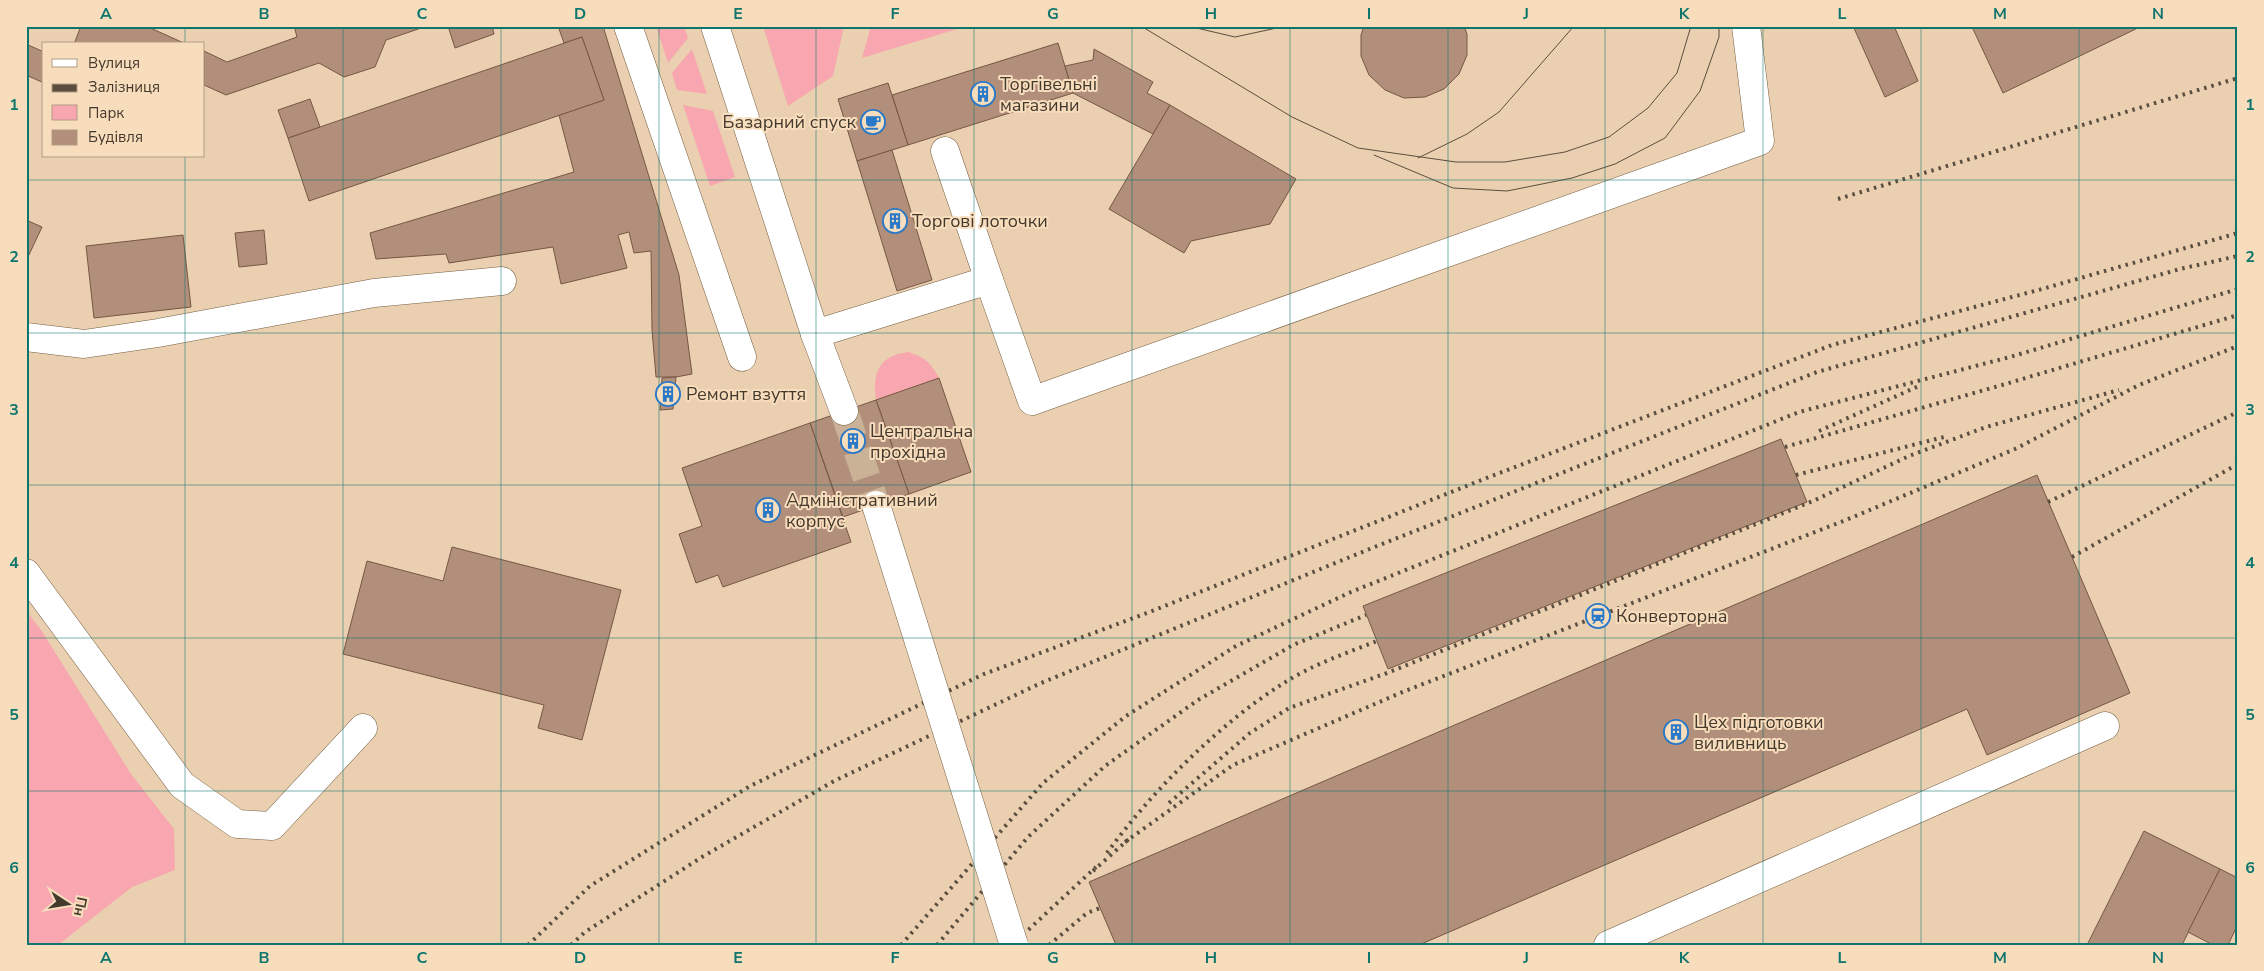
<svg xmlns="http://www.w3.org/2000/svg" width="2264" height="971" viewBox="0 0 2264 971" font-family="'Nunito Sans',sans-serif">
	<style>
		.green { fill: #f8a6af }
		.building { fill: #b18f7a; stroke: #775744 }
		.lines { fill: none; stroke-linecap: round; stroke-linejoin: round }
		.minor-tunnel { stroke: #c9b296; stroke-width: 28; stroke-dasharray: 28 14; stroke-linecap: butt }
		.minor-casing { stroke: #755e42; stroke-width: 29 }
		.minor { stroke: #fff; stroke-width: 28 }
		.tram { stroke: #5b4e3f; stroke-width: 1 }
		.rail { stroke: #5b4e3f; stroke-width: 4; stroke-dasharray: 2.5 5; stroke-linecap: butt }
		.minor-bridge-casing { stroke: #755e42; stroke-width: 29; stroke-linecap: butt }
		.minor-bridge { stroke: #fff; stroke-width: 28 }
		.grid { fill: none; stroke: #0f766e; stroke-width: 1; stroke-opacity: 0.55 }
		.labels { text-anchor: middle; stroke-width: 4; stroke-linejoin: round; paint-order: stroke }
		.poi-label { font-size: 18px; fill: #44392d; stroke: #f8ddbd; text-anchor: start }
		.neatline { fill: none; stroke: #0f766e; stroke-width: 2 }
		.grid-label { font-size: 16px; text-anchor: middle; font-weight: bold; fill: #0f766e }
	</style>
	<rect width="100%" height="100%" fill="#ead0b0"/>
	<g class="green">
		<path d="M656,26H684L688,38L668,63Z"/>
		<path d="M763,26H844L833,76L788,106Z"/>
		<path d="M871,26H967L862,58Z"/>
		<path d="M692,49L707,94L677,90L672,73Z"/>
		<path d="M683,105L713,111L735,177L710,186Z"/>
		<path d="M908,352C925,357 931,363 939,378L876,400C872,372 879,356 908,352Z"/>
		<path d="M26,610L43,633L131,774L174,829L175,870L132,887L58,945H26Z"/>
	</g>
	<g class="building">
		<path d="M81,26H146L186,44H74Z"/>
		<path d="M294,26H427L386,40L375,67L344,77L319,63L226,95L204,85V51L227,62L297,37Z"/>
		<path d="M448,26H492L494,34L455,48Z"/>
		<path d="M558,26H603L679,275L692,374L676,377H656L652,330L651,251L634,253L629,232L618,235L627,268L561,284L553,247L449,263L446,254L376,259L370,233L574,172L559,115L604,100L582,37L564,43Z"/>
		<path d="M1364,26H1464L1467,34V55L1459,74L1444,89L1425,97L1404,98L1385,90L1369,75L1361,56V35Z"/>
		<path d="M1853,26H1894L1918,81L1885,97Z"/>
		<path d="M1978,26H2142L2003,93L1973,29Z"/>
		<path d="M582,37L604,100L309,201L288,138Z"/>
		<path d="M1058,43L1073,93L908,145L892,95Z"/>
		<path d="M26,44L44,52V83L26,75Z"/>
		<path d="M1094,49L1153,82L1147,93L1170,105L1153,134L1073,93L1065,66L1093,60Z"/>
		<path d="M888,83L908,145L857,161L838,99Z"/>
		<path d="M310,99L320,127L288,138L278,110Z"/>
		<path d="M1170,105L1296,179L1270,224L1191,241L1184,253L1109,209Z"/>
		<path d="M892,150L932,280L897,291L857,161Z"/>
		<path d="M26,220L42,227L27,259H26Z"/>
		<path d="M264,230L267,264L239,267L235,233Z"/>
		<path d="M183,235L191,307L94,318L86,246Z"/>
		<path d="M676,377L673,409L660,410L662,378Z"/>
		<path d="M939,378L971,472L909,494L876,400Z"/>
		<path d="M876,400L909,494L843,517L810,423Z"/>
		<path d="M810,423L851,542L723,587L718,575L696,583L679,534L702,526L682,468Z"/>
		<path d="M1781,439L1807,502L1388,669L1363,606Z"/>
		<path d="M2037,475L2130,693L1987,755L1967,709L1419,945H1116L1089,882Z"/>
		<path d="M452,547L621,590L582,740L538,728L544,705L343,654L367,561L443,581Z"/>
		<path d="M2144,831L2220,869L2182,945H2087Z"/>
		<path d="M2220,869L2238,878V924L2228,945H2213L2188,932Z"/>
	</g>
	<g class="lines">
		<path class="minor-tunnel" d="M844,411L876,505"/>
		<defs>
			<g id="minor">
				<path d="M628,26L742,357"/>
				<path d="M715,26L815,334L844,411"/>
				<path d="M945,151L989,280"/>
				<path d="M815,334L989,280L1032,401L1760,141L1746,26"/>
				<path d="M26,337L84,344L158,333L374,293L502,281"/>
				<path d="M26,573L182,785L237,824L272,826L363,728"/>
				<path d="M1608,945L2105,726"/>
			</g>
		</defs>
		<use href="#minor" class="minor-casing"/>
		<use href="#minor" class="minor"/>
		<g class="tram">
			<path d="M1141,26L1292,117L1358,148L1456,162H1505L1565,152L1609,137L1648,108L1677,73L1691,26"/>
			<path d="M1188,26L1235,37L1286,26"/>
			<path d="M1374,155L1453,188L1507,191L1572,178L1615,164L1665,138L1700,91L1719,37V26"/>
			<path d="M1418,158L1467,134L1499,112L1574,26"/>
		</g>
		<g class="rail">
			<path d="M1838,199L2238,78"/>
			<path d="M1819,431L1921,385"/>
			<path d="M1785,447L2002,385L2238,315"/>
			<path d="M1796,475L1944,437"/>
			<path d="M2048,502L2238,412"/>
			<path d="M2072,557L2238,464"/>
			<path d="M1169,803L1250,733L1289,708L1387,673L1813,501L1909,456L1986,427L2119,390"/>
			<path d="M1125,842L1233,765L1405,691L1846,520L2015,449L2139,385L2238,346"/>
			<path d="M1107,853C1150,793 1221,722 1284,683C1311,665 1347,653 1377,641"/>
			<path d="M1093,871L1130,838"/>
			<path d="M528,945L590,886L750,786L984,674L1147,613L1484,479L1832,345L2042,289L2238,233"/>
			<path d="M571,945L585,932L702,857L834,781L1041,683L1377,546L1817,372L2180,269L2238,256"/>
			<path d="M901,945L1043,783L1126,716L1236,646L1351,592L1799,412L2010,357L2238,289"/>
			<path d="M937,945L1028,837L1105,766L1198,700L1293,645L1366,615"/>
			<path d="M1012,945L1096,867"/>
			<path d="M1049,945L1087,913L1100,908"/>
		</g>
		<defs>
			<path id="minor-bridge" d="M876,505L1014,945"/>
		</defs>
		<use href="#minor-bridge" class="minor-bridge-casing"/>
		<use href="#minor-bridge" class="minor-bridge"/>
	</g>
	<path class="grid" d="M185,26V44M343,26V945M501,26V945M659,26V945M816,26V945M974,26V945M1132,26V945M1290,26V945M1448,26V945M1605,26V945M1763,26V945M1921,26V945M2079,26V945M185,156V945M26,180H2238M26,333H2238M26,485H2238M26,638H2238M26,791H2238"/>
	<defs>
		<symbol id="building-ring" viewBox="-11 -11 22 22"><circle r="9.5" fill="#f8ddbd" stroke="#2a79c8" stroke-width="1.5"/><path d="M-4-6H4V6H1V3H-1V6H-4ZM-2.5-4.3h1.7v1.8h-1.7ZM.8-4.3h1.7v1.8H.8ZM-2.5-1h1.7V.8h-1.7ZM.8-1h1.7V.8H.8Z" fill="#2a79c8"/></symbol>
		<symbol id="cafe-ring" viewBox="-11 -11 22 22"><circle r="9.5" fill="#f8ddbd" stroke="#2a79c8" stroke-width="1.5"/><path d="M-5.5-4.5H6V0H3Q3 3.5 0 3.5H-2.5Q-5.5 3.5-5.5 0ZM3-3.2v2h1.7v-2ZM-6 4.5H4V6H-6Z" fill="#2a79c8"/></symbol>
		<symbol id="station-ring" viewBox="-11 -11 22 22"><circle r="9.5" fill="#f8ddbd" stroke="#2a79c8" stroke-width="1.5"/><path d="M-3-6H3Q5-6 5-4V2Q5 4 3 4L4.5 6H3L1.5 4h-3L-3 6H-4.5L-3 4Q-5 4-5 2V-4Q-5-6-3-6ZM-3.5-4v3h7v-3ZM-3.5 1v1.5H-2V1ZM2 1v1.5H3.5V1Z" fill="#2a79c8"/></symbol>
	</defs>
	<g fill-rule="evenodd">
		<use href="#building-ring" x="969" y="80" width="28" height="28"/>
		<use href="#cafe-ring" x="859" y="108" width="28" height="28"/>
		<use href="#building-ring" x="881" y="207" width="28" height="28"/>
		<use href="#building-ring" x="654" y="380" width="28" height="28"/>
		<use href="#building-ring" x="839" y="427" width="28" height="28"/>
		<use href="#building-ring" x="754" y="496" width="28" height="28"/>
		<use href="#station-ring" x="1584" y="602" width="28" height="28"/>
		<use href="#building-ring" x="1662" y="718" width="28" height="28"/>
	</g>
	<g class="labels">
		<g class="poi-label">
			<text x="1000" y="90">Торгівельні<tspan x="1000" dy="21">магазини</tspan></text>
			<text x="856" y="128" text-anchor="end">Базарний спуск</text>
			<text x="912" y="227">Торгові лоточки</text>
			<text x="686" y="400">Ремонт взуття</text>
			<text x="870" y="437">Центральна<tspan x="870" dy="21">прохідна</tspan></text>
			<text x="786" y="506">Адміністративний<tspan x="786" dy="21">корпус</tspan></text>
			<text x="1616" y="622">Конверторна</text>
			<text x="1694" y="728">Цех підготовки<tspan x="1694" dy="21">виливниць</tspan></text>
		</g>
	</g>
	<rect width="2264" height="971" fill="none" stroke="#f8ddbd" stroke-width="55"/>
	<rect x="42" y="42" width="162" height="115" fill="#f8ddbd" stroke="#b09b83"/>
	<rect x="52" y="59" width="25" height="8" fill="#ffffff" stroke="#b09b83"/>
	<text x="88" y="68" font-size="15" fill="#44392d">Вулиця</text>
	<rect x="52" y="84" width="25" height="8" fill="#5b4e3f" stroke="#b09b83"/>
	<text x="88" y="92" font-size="15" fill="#44392d">Залізниця</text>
	<rect x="52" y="105" width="25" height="15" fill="#f8a6af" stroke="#b09b83"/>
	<text x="88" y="118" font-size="15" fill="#44392d">Парк</text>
	<rect x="52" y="130" width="25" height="15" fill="#b18f7a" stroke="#b09b83"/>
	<text x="88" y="142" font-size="15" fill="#44392d">Будівля</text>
	<g transform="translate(68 904) rotate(102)" stroke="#f8ddbd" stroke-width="4" paint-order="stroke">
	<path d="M0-4L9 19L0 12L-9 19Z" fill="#44392d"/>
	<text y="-8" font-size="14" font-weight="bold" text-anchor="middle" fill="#44392d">Пн</text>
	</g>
	<rect x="28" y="28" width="2208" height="916" class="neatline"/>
	<g class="grid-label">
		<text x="106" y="19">A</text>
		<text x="264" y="19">B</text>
		<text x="422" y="19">C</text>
		<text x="580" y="19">D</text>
		<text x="738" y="19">E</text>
		<text x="895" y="19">F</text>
		<text x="1053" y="19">G</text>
		<text x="1211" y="19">H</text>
		<text x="1369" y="19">I</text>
		<text x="1526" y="19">J</text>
		<text x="1684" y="19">K</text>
		<text x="1842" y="19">L</text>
		<text x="2000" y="19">M</text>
		<text x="2158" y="19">N</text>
		<text x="14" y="110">1</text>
		<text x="2250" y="110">1</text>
		<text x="14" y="262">2</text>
		<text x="2250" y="262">2</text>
		<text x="14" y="415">3</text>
		<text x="2250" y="415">3</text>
		<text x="14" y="568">4</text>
		<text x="2250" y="568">4</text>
		<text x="14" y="720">5</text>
		<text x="2250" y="720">5</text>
		<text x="14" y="873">6</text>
		<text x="2250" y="873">6</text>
		<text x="106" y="963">A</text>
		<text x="264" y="963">B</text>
		<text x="422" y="963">C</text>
		<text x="580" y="963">D</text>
		<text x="738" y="963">E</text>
		<text x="895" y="963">F</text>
		<text x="1053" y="963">G</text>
		<text x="1211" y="963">H</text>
		<text x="1369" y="963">I</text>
		<text x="1526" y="963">J</text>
		<text x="1684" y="963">K</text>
		<text x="1842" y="963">L</text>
		<text x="2000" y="963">M</text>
		<text x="2158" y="963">N</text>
	</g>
</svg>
